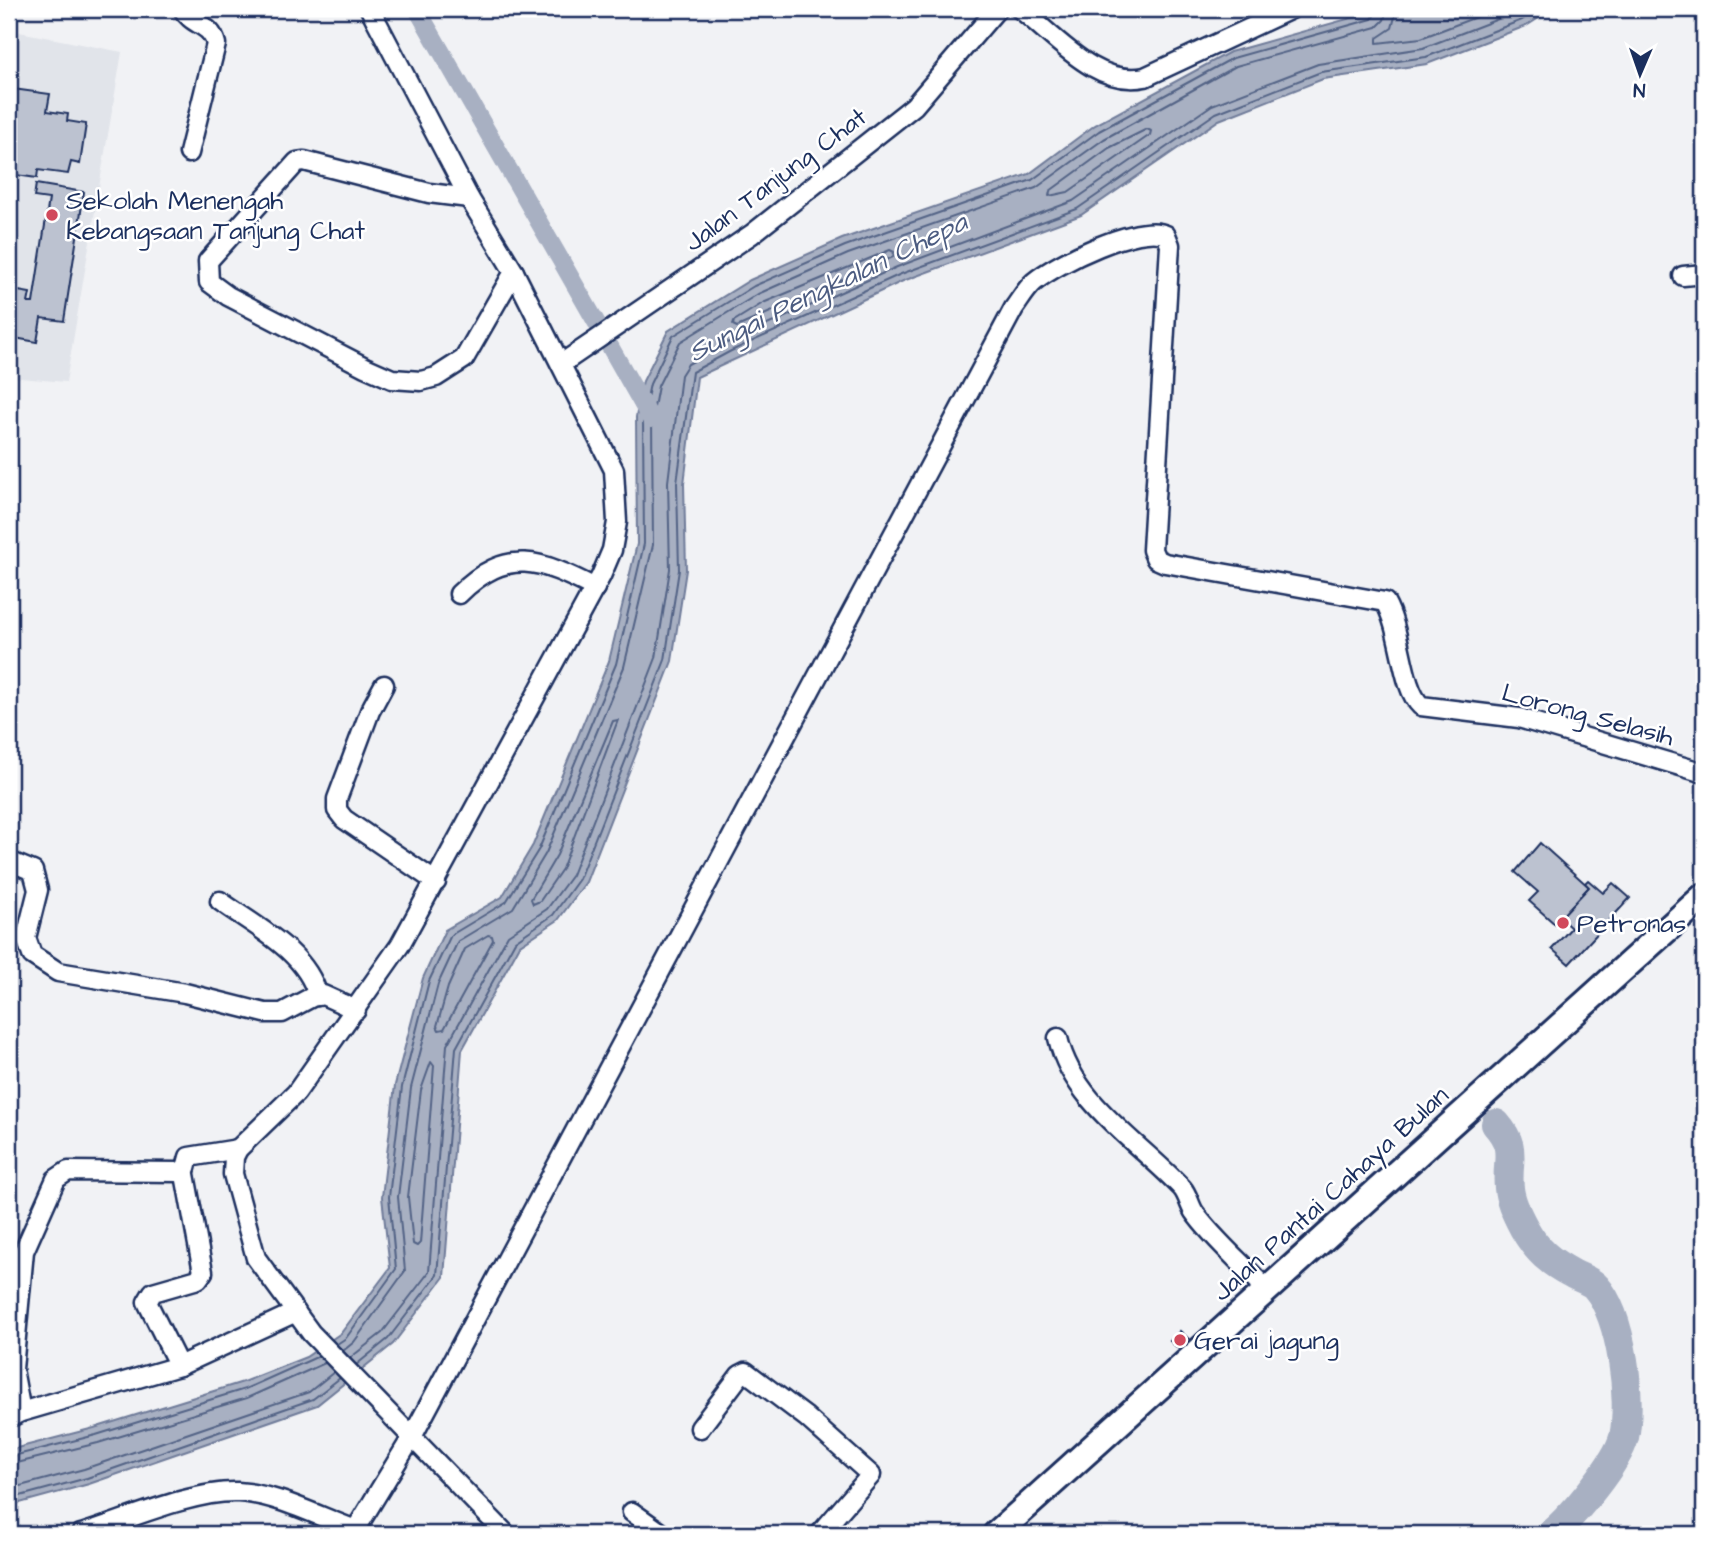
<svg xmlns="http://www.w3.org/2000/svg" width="1713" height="1543" viewBox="0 0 1713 1543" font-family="'Architects Daughter',sans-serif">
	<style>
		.built { fill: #e1e4ea }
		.water { fill: #a8b0c2; stroke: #707c9a; stroke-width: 2 }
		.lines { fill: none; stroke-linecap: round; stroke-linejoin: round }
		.shore { stroke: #536386; stroke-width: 2 }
		.canal { stroke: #a8b0c2; stroke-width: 18 }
		.river { stroke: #a8b0c2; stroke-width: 30 }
		.building { fill: #bcc2d0; stroke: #1b2f5e; stroke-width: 2 }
		.minor-casing { stroke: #1b2f5e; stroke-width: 23 }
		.secondary-casing { stroke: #1b2f5e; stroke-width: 30 }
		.minor { stroke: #fff; stroke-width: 18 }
		.secondary { stroke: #fff; stroke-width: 24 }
		.poi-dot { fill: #d1495b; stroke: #fff; stroke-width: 2.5 }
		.labels { text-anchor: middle; stroke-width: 5; stroke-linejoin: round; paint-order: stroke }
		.street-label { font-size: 26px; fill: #1b2f5e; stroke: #fff }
		.poi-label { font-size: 26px; fill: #1b2f5e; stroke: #fff; text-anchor: start }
		.water-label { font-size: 28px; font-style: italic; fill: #4c5c81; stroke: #fff }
	</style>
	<rect width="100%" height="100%" fill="#f1f2f5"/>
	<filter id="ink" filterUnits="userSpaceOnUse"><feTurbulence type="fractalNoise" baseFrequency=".0143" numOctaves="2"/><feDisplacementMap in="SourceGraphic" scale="14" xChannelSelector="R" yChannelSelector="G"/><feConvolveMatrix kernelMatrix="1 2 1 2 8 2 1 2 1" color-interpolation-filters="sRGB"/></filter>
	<g filter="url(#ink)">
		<path class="built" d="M9,30L122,52L66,382L9,377Z"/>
		<path class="water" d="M1383,9H1553L1526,26L1427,64L1323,79L1219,120L1081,215L903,281L697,377L684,484L686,570L672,661L586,882L558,920L520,945L462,1050L444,1277L393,1344L317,1405L89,1484L9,1506V1450L94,1428L243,1382L306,1357L341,1333L390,1268L382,1197L395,1085L423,978L445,930L502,897L533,845L609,661L637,544L636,417L643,381L668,331L750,280L842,239L1029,174L1095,125L1230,52Z"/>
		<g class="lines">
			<g class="shore">
				<path d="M1397,9L1392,28L1377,38V43L1421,38L1497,9"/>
				<path d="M1147,129L1151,131L1150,135L1068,192L1049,196L1050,191L1109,148Z"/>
				<path d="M890,250L894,252L893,257L737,327L733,325L734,321L763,303Z"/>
				<path d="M618,720L562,869L540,901L533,904L531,899L557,855L613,721Z"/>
				<path d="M488,935L492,936L493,940L444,1029L439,1030L437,1026L448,987L465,949Z"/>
				<path d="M431,1062L434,1066L420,1243L417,1246L413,1244L408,1197L421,1090Z"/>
				<path d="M337,1344L346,1338L396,1269L389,1197L402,1087L429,981L451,935L506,902L539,849L616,664L644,544L643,417L650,384L673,336L754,286L845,246L1032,180L1099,131L1233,58L1372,19L1378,9"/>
				<path d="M343,1351L354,1342L405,1271L398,1197L411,1088L438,984L458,941L513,908L546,853L624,667L653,545L652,418L658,386L680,342L758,294L848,254L1036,188L1104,139L1236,66L1377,27L1384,20L1387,9"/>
				<path d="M350,1358L382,1333L429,1272L447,1045L508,935L547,909L572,875L656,658L670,569L668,482L681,375L688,364L727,343L897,267L1073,201L1212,105L1318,64L1423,48L1524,9"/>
				<path d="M356,1365L388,1339L437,1275L456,1048L515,941L553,915L579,879L665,660L679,570L677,483L692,372L731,351L901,274L1077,209L1216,113L1321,72L1426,57L1522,20L1540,9"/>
				<path d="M9,1457L96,1435L245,1389L319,1356"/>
				<path d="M9,1465L98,1443L247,1398L325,1363"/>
				<path d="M9,1489L84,1469L309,1392L334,1372"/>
				<path d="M9,1499L87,1478L313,1399L340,1378"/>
			</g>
			<g class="canal">
				<path d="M417,9L599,327"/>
				<path d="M608,343L651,419"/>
			</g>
			<path class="river" d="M1496,1124C1518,1149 1506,1159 1509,1188C1510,1200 1518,1217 1524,1228C1537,1251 1550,1262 1573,1274C1580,1278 1591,1281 1596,1287C1622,1316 1632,1400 1624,1437C1618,1462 1572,1517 1551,1534"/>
		</g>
		<g class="building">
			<path d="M13,89L50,94L47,111L68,114L67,121L86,124L80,164L71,162L68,174L38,170L37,178L9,174V105Z"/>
			<path d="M36,184L84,192L64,321L41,318L37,342L9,337V299L17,301L18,291L30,293L28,303H33L49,199L34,197Z"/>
			<path d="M1540,843L1589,887L1555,924L1529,901L1538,892L1515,872Z"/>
			<path d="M1588,880L1603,893L1613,883L1630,898L1569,964L1552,949L1571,928L1560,918L1589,887L1585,883Z"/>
			<path d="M1180,1331L1190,1340L1180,1350L1170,1341Z"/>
		</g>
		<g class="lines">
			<defs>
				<g id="minor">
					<path d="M183,9C192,26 211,23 216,44L189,153"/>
					<path d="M370,9L469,198L514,272L614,470L617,522L612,550L601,576L400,945L296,1093L238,1149L234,1157L233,1174L256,1258L311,1333L506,1534"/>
					<path d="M1020,9C1056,37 1096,87 1145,77L1291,9"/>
					<path d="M469,198L429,193L304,161L297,162L208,261L209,282L228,296L365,367L392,379L421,381L436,377L464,359L514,272"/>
					<path d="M1683,276L1704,274"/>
					<path d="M561,364L752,234L914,106L997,9"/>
					<path d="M459,594C508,546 540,560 595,588"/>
					<path d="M384,685L370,711L337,799V810L344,819L436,882"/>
					<path d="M9,861L33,871L38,890L26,938L32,955L58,972L185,993L265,1013H282L312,997L323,995L356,1010"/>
					<path d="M220,901C256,927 306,951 318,996"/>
					<path d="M1058,1038C1073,1103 1139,1142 1182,1188C1188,1195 1189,1204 1194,1212C1212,1238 1245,1266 1267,1290"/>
					<path d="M179,1366L147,1302L153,1292L198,1279L203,1272L184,1169"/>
					<path d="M21,1412L13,1369L24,1251L56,1179L68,1171L179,1172L186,1168L189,1157L238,1149"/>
					<path d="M9,1418L21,1412L179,1366L296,1312"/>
					<path d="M700,1428L740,1375L746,1372L806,1417L871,1475L820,1534"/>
					<path d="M632,1512L663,1534"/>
					<path d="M81,1534C124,1521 194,1490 238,1492C277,1494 319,1517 356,1530"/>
					<path d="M353,1534L412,1437L1014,308C1020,300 1026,289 1034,282C1056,263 1141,222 1166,235L1170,245L1152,550L1156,559L1165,563L1385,602C1402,632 1401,687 1421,706L1519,718L1704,773"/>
				</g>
				<path id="secondary" d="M996,1534L1704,896"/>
			</defs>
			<use href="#minor" class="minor-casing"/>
			<use href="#secondary" class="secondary-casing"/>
			<use href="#minor" class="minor"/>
			<use href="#secondary" class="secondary"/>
		</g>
	</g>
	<g class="poi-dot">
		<circle cx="52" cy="215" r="7"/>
		<circle cx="1563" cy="923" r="7"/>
		<circle cx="1180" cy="1340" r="7"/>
	</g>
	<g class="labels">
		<g class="street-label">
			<text transform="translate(775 179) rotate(-37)" y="9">Jalan Tanjung Chat</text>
			<text transform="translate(1588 714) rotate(15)" y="9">Lorong Selasih</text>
			<text transform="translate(1330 1193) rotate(-42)" y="9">Jalan Pantai Cahaya Bulan</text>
		</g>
		<g class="poi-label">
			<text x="66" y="209">Sekolah Menengah<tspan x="66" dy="30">Kebangsaan Tanjung Chat</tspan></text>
			<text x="1577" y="932">Petronas</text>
			<text x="1194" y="1349">Gerai jagung</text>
		</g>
		<g class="water-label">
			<text transform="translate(827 286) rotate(-26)" y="10">Sungai Pengkalan Chepa</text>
		</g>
	</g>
	<rect width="1713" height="1543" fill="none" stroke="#fff" stroke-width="35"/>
	<rect x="18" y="18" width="1678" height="1508" fill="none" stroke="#1b2f5e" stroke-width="2.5" filter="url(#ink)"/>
	<g transform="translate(1640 74) rotate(182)" stroke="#ffffff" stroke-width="5" paint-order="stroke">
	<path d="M0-5L12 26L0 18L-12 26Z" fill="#1b2f5e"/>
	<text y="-10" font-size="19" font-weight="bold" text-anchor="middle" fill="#1b2f5e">N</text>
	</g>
</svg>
